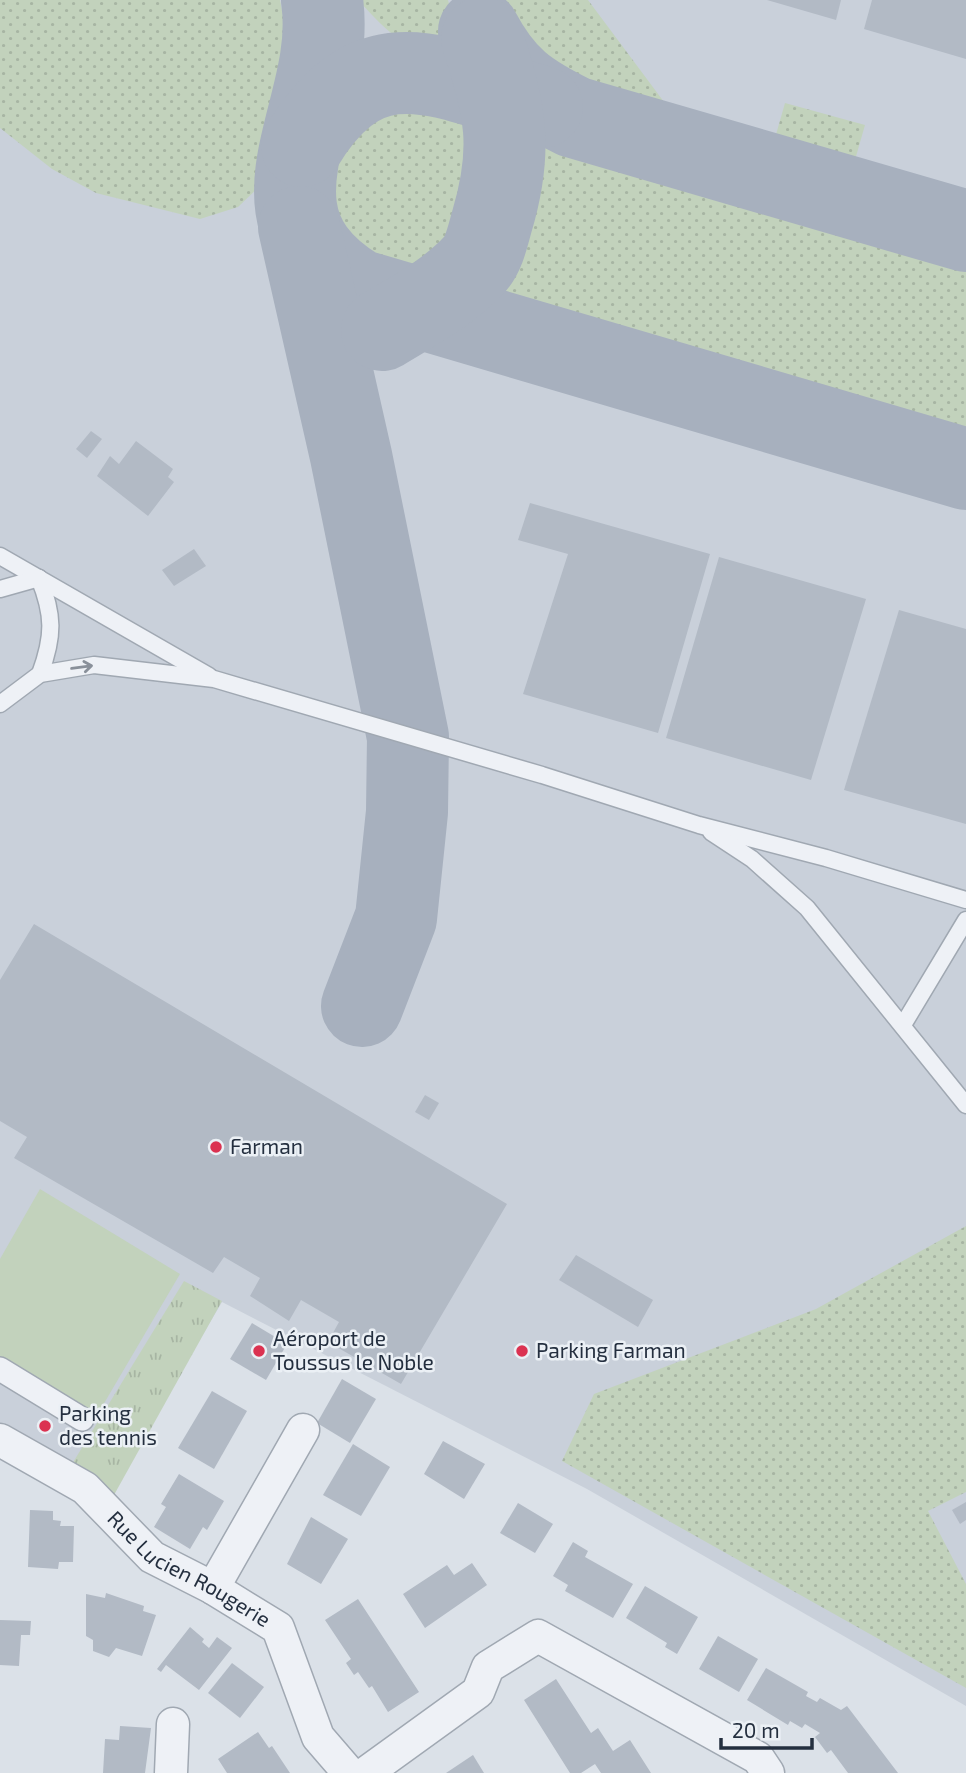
<svg xmlns="http://www.w3.org/2000/svg" width="966" height="1773" viewBox="0 0 966 1773" font-family="'Exo 2',sans-serif">
	<style>
		.built { fill: #c9d0da }
		.grass { fill: url(#grass-dots) }
		.park { fill: url(#park-tufts) }
		.pitch { fill: #c2d2bc }
		.lines { fill: none; stroke-linecap: round; stroke-linejoin: round }
		.taxiway { stroke: #a7b0be; stroke-width: 82 }
		.building { fill: #b2bac5 }
		.service-casing { stroke: #a0a8b2; stroke-width: 19 }
		.pedestrian-casing { stroke: #a0a8b2; stroke-width: 26 }
		.minor-casing { stroke: #a0a8b2; stroke-width: 35 }
		.service { stroke: #eef1f6; stroke-width: 16 }
		.pedestrian { stroke: #eef1f6; stroke-width: 23 }
		.minor { stroke: #eef1f6; stroke-width: 32 }
		.oneway { stroke: #89909a }
		.poi-dot { fill: #db3251; stroke: #ebf0f5; stroke-width: 2.5 }
		.labels { text-anchor: middle; stroke-width: 5; stroke-linejoin: round; paint-order: stroke }
		.poi-label { font-size: 21px; fill: #242f3f; stroke: #ebf0f5; text-anchor: start }
		.street-label { font-size: 21px; fill: #242f3f; stroke: #ebf0f5 }
	</style>
	<defs>
		<pattern id="grass-dots" width="8" height="8" patternUnits="userSpaceOnUse" patternTransform="scale(1.75)"><rect width="8" height="8" fill="#c2d2bc"/><path d="M2 2h.1M6 6h.1" fill="none" stroke="#a7b5a3" stroke-width="1.8" stroke-linecap="round"/></pattern>
		<pattern id="park-tufts" width="24" height="20" patternUnits="userSpaceOnUse" patternTransform="scale(1.75)"><rect width="24" height="20" fill="#c2d2bc"/><path d="M3 7l-1-3M5 7V3M7 7l1-3M15 17l-1-3M17 17v-4M19 17l1-3" fill="none" stroke="#a7b5a3"/></pattern>
	</defs>
	<rect width="100%" height="100%" fill="#dbe1e8"/>
	<path class="built" d="M0,0H966V1706L587,1489L222,1302L102,1505L0,1440Z"/>
	<g class="grass">
		<path d="M0,0H280L294,71L290,111L280,146L260,186L238,207L200,219L96,193L52,169L0,128Z"/>
		<path d="M358,0H448L457,35L450,47L440,54C403,50 382,26 358,0Z"/>
		<path d="M496,0H588L673,114L675,124C616,107 546,97 511,41C504,29 501,13 496,0Z"/>
		<path d="M397,100C435,99 469,106 483,145C486,155 489,165 488,176C486,188 479,200 476,211C465,243 451,276 413,282C395,285 379,276 364,266C294,219 320,119 397,100Z"/>
		<path d="M785,103L865,125L851,174L771,152Z"/>
		<path d="M554,141L571,142L966,258V448L510,314L500,305L499,293L543,149Z"/>
		<path d="M966,1226V1492L928,1511L966,1584V1688L562,1461L594,1394L816,1309Z"/>
	</g>
	<path class="park" d="M184,1281L222,1301L114,1495L72,1464Z"/>
	<path class="pitch" d="M40,1189L180,1274L96,1417L0,1358V1259Z"/>
	<g class="lines">
		<g class="taxiway">
			<path d="M322,0C338,112 231,212 358,290L966,469"/>
			<path d="M479,31C504,78 527,94 574,117L966,231"/>
			<path d="M302,146C370,33 439,77 542,107"/>
			<path d="M299,227L351,456L408,737L407,812L396,918L362,1006"/>
			<path d="M382,330C413,311 448,293 474,265C484,255 488,235 492,221C514,147 505,110 482,38"/>
		</g>
	</g>
	<g class="building">
		<path d="M767,0H841L836,20Z"/>
		<path d="M872,0H966V59L864,29Z"/>
		<path d="M91,431L102,439L87,458L76,449Z"/>
		<path d="M136,441L173,469L168,477L174,482L148,516L97,476L110,456L119,464Z"/>
		<path d="M530,503L710,554L658,733L523,694L568,554L518,540Z"/>
		<path d="M194,549L206,566L174,586L162,570Z"/>
		<path d="M719,557L866,599L811,780L666,738Z"/>
		<path d="M899,610L966,629V824L844,790Z"/>
		<path d="M34,924L507,1204L401,1384L328,1342L339,1322L301,1300L289,1321L250,1296L260,1278L224,1257L213,1273L14,1158L27,1137L0,1121V980Z"/>
		<path d="M425,1095L439,1103L429,1120L415,1112Z"/>
		<path d="M576,1255L653,1300L638,1327L559,1280Z"/>
		<path d="M252,1323L287,1344L266,1380L230,1359Z"/>
		<path d="M342,1379L376,1399L350,1443L317,1423Z"/>
		<path d="M212,1391L247,1411L214,1469L178,1448Z"/>
		<path d="M443,1441L485,1464L464,1499L424,1474Z"/>
		<path d="M353,1444L390,1467L361,1516L323,1495Z"/>
		<path d="M179,1474L224,1501L207,1530L203,1527L190,1549L154,1527L166,1507L161,1504Z"/>
		<path d="M966,1502V1520L960,1524L952,1510Z"/>
		<path d="M518,1503L553,1524L535,1553L500,1533Z"/>
		<path d="M30,1510L53,1511V1520L61,1521L60,1526H74L73,1562H59L58,1569L28,1567Z"/>
		<path d="M311,1517L348,1539L321,1584L287,1564Z"/>
		<path d="M573,1542L588,1551L585,1557L633,1584L613,1618L565,1591L568,1585L553,1576Z"/>
		<path d="M472,1563L487,1585L425,1628L403,1594L447,1565L454,1575Z"/>
		<path d="M645,1586L698,1617L677,1654L665,1647L667,1643L626,1618Z"/>
		<path d="M106,1593L144,1606L143,1611L156,1615L142,1656L116,1648L109,1657L93,1651V1640L86,1636V1594L105,1598Z"/>
		<path d="M358,1599L419,1692L388,1712L372,1686L369,1688L358,1672L354,1675L346,1663L351,1659L325,1620Z"/>
		<path d="M0,1620L31,1621L30,1635H21L19,1666L0,1665Z"/>
		<path d="M190,1627L204,1639L202,1642L209,1648L217,1637L232,1648L199,1690L166,1665L161,1672L157,1669Z"/>
		<path d="M718,1636L758,1659L739,1692L699,1669Z"/>
		<path d="M232,1663L264,1687L240,1718L208,1693Z"/>
		<path d="M766,1668L808,1692L806,1696L817,1702L820,1698L841,1710L847,1706L898,1773H848L831,1750L827,1753L815,1737L820,1733L805,1724L802,1728L790,1721L788,1725L747,1700Z"/>
		<path d="M556,1679L591,1733L598,1728L613,1751L630,1740L651,1773H601L595,1764L581,1773H570L524,1700Z"/>
		<path d="M120,1726L151,1728L145,1773H103L105,1739L119,1740Z"/>
		<path d="M258,1732L269,1748L272,1746L290,1773H227L218,1759Z"/>
		<path d="M473,1755L484,1773H446Z"/>
	</g>
	<g class="lines">
		<defs>
			<g id="service">
				<path d="M0,556L209,676"/>
				<path d="M39,578C54,615 54,636 40,674"/>
				<path d="M0,589L39,578"/>
				<path d="M0,704L40,674L94,665L214,679L542,775L699,825L826,858L966,900"/>
				<path d="M711,832L752,859L807,908L966,1105"/>
				<path d="M903,1025L966,920"/>
			</g>
			<path id="pedestrian" d="M0,1369L82,1419"/>
			<g id="minor">
				<path id="s1" d="M0,1440L85,1488L152,1557L213,1588L278,1628L318,1737L349,1773"/>
				<path d="M213,1588L303,1430"/>
				<path d="M171,1773L173,1724"/>
				<path d="M366,1773L478,1692L488,1667L538,1636L758,1758L768,1773"/>
			</g>
		</defs>
		<use href="#service" class="service-casing"/>
		<use href="#pedestrian" class="pedestrian-casing"/>
		<use href="#minor" class="minor-casing"/>
		<use href="#service" class="service"/>
		<use href="#pedestrian" class="pedestrian"/>
		<use href="#minor" class="minor"/>
	</g>
	<defs><path id="oneway-shaft" d="M-6 0H5M1.5-3L5.5 0L1.5 3" fill="none" stroke-width="1.6" stroke-linecap="round" stroke-linejoin="round" transform="scale(1.75)"/></defs>
	<use class="oneway" href="#oneway-shaft" transform="translate(82 667) rotate(-8)"/>
	<g class="poi-dot">
		<circle cx="216" cy="1147" r="7"/>
		<circle cx="259" cy="1351" r="7"/>
		<circle cx="522" cy="1351" r="7"/>
		<circle cx="45" cy="1426" r="7"/>
	</g>
	<g class="labels">
		<g class="poi-label">
			<text x="230" y="1154">Farman</text>
			<text x="273" y="1346">Aéroport de<tspan x="273" dy="24">Toussus le Noble</tspan></text>
			<text x="536" y="1358">Parking Farman</text>
			<text x="59" y="1421">Parking<tspan x="59" dy="24">des tennis</tspan></text>
		</g>
		<g class="street-label">
			<text dy="7" stroke="none"><textPath href="#s1" startOffset="231">Rue Lucien Rougerie</textPath></text>
		</g>
	</g>
	<path d="M721 1738v10h91v-10" fill="none" stroke="#242f3f" stroke-width="3.5"/>
	<text x="732" y="1738" font-size="21" fill="#242f3f" stroke="#ebf0f5" stroke-width="5" paint-order="stroke">20 m</text>
</svg>
